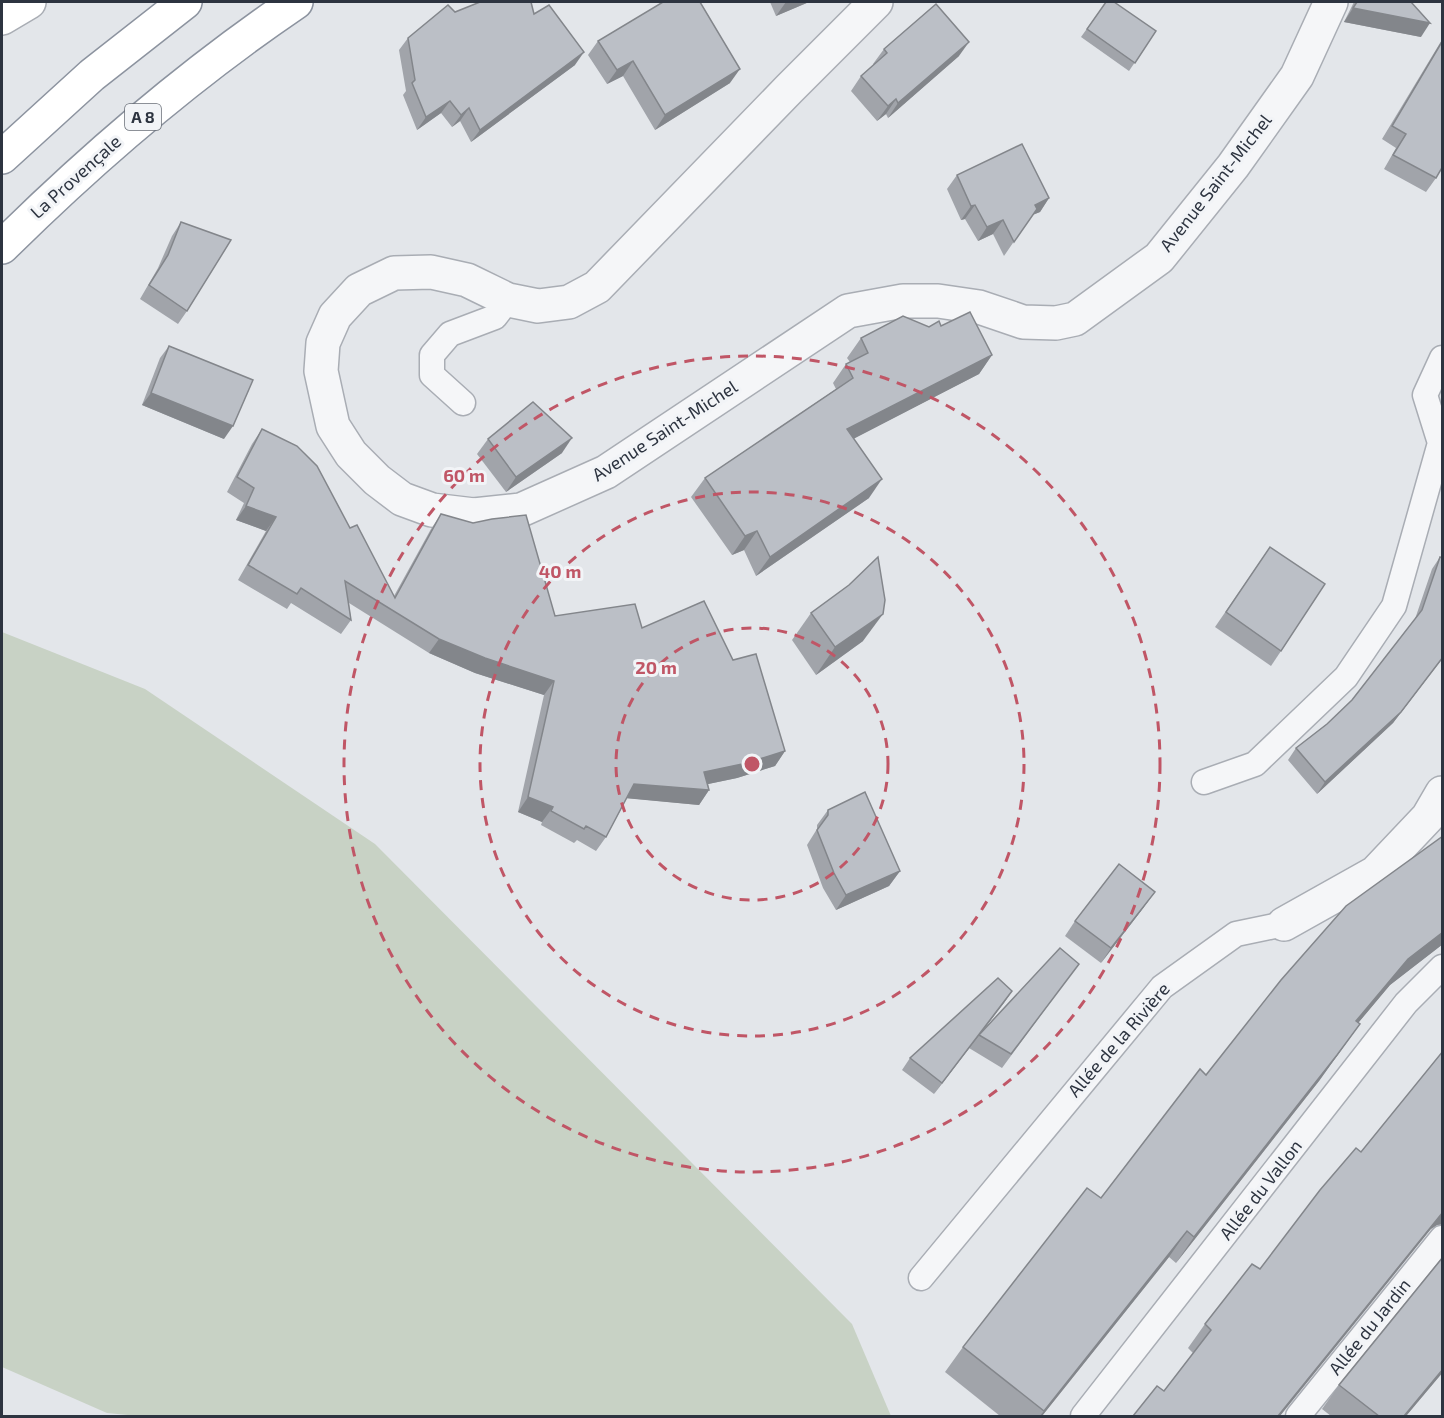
<svg xmlns="http://www.w3.org/2000/svg" width="1444" height="1418" viewBox="0 0 1444 1418" font-family="'Exo 2',sans-serif">
	<style>
		.green { fill: #c8d2c5 }
		.lines { fill: none; stroke-linecap: round; stroke-linejoin: round }
		.lane-casing { stroke: #a9adb4; stroke-width: 27 }
		.street-casing { stroke: #a9adb4; stroke-width: 36 }
		.secondary-casing { stroke: #a9adb4; stroke-width: 36 }
		.highway-casing { stroke: #8c939f; stroke-width: 36 }
		.lane { stroke: #f5f6f8; stroke-width: 24 }
		.street { stroke: #f5f6f8; stroke-width: 33 }
		.secondary { stroke: #fff; stroke-width: 33 }
		.highway { stroke: #fff; stroke-width: 33 }
		.wall { fill: #a1a4aa }
		.shaded-wall { fill: #83868b }
		.building { fill: #bbbfc6; stroke: #83868b; stroke-width: 1.5 }
		.ring { fill: none; stroke: #c05666; stroke-width: 3; stroke-dasharray: 10 8 }
		.labels { text-anchor: middle; stroke-width: 6; stroke-linejoin: round; paint-order: stroke }
		.shield { fill: #f2f4f7; stroke: #686e77; stroke-width: 1.5 }
		.shield-label { font-size: 16px; font-weight: bold; fill: #2d3440 }
		.street-label { font-size: 18px; fill: #2d3440; stroke: #f2f4f7 }
		.centre { fill: #c05666; stroke: #f2f4f7; stroke-width: 3 }
		.ring-label { font-size: 18px; text-anchor: middle; font-weight: bold; fill: #c05666; stroke: #f2f4f7; stroke-width: 6; stroke-linejoin: round; paint-order: stroke }
	</style>
	<rect width="100%" height="100%" fill="#e3e6ea"/>
	<path class="green" d="M2,632L145,689L375,844L852,1324L891,1416H138L107,1413L2,1367Z"/>
	<g class="lines">
		<defs>
			<g id="lane">
				<path d="M463,403L432,375V355L450,334L495,317L508,300"/>
				<path d="M1204,782L1255,764L1346,677L1394,606L1440,443L1425,395L1442,358"/>
				<path d="M921,1278L1162,987L1236,934L1284,924"/>
				<path d="M1083,1416L1406,1003L1442,967"/>
				<path d="M1298,1416L1442,1238"/>
			</g>
			<g id="street">
				<path d="M876,2L789,89L597,287L569,302L538,306L508,300L467,280L431,272L394,273L359,290L335,316L323,343L321,371L333,426L351,454L377,480L402,499L432,510L474,515L521,510L606,472L848,311L903,301H938L979,307L1023,322L1056,323L1075,319L1159,258L1233,166L1297,76L1331,2"/>
				<path d="M1284,924L1375,873L1428,817L1442,793"/>
			</g>
			<path id="secondary" d="M2,18L29,2"/>
			<g id="highway">
				<path d="M2,157L92,75L185,2"/>
				<path d="M2,247C93,157 190,74 296,2"/>
			</g>
		</defs>
		<use href="#lane" class="lane-casing"/>
		<use href="#street" class="street-casing"/>
		<use href="#secondary" class="secondary-casing"/>
		<use href="#highway" class="highway-casing"/>
		<use href="#lane" class="lane"/>
		<use href="#street" class="street"/>
		<use href="#secondary" class="secondary"/>
		<use href="#highway" class="highway"/>
	</g>
	<g class="wall">
		<path d="M770,2H809L776,16Z"/>
		<path d="M1106,2L1156,31L1129,71L1081,37Z"/>
		<path d="M1354,2H1411L1421,37L1344,22Z"/>
		<path d="M455,12L534,14L575,65L471,142L460,121L452,127L441,113L417,130L403,95L406,91L399,50L408,38Z"/>
		<path d="M1443,38V166L1436,178L1426,192L1384,169L1396,148L1382,139Z"/>
		<path d="M598,41L730,83L655,130L623,76L607,84L588,55Z"/>
		<path d="M884,49L959,56L888,118L886,114L877,121L851,91L861,76L874,65L873,64Z"/>
		<path d="M957,175L1049,198L1040,212L1032,215L1004,256L993,234L978,241L965,219L961,220L947,189Z"/>
		<path d="M181,222L187,311L178,324L140,299L158,268L172,236Z"/>
		<path d="M941,326L992,355L979,374L854,438L869,498L756,576L744,550L732,555L691,497L705,478L836,389L833,383L846,364L850,362L847,358L861,338L929,327Z"/>
		<path d="M169,346L224,439L142,405L160,358Z"/>
		<path d="M262,429L350,528L394,596L431,529L441,514L555,616L642,628L733,660L785,751L775,766L737,778L708,784L709,790L699,805L627,798L606,837L596,851L577,840L574,843L541,825L542,822L518,812L544,695L475,673L429,653L349,603L351,620L341,634L291,603L287,609L238,580L266,531L236,520L244,503L227,492L252,444Z"/>
		<path d="M488,439L562,453L506,492L477,454Z"/>
		<path d="M1270,547L1281,651L1271,666L1215,627Z"/>
		<path d="M1440,557L1443,558V658L1393,723L1317,794L1288,760L1296,748L1327,724L1352,700L1415,619L1432,569Z"/>
		<path d="M811,613L863,641L816,675L792,640Z"/>
		<path d="M828,810L900,871L889,886L836,910L823,888L807,845L817,829V825Z"/>
		<path d="M1443,836V944L1390,985L1358,1023L1341,1050L1319,1081L1176,1263L1169,1257L1042,1416H1000L945,1372L963,1347L1101,1198L1206,1075Z"/>
		<path d="M1144,907L1101,963L1065,936L1075,921Z"/>
		<path d="M1069,977L1002,1068L969,1048L976,1039L934,1094L902,1070L910,1058L1012,991L981,1033Z"/>
		<path d="M1443,1051V1224L1437,1225L1164,1391L1193,1353L1188,1348L1205,1324L1260,1269L1361,1152Z"/>
		<path d="M1443,1257V1372L1406,1416H1331L1322,1409L1339,1385Z"/>
	</g>
	<g class="shaded-wall">
		<path d="M786,2H809L776,16Z"/>
		<path d="M1353,8L1430,23L1421,37L1344,22Z"/>
		<path d="M969,42L959,56L888,118L898,103Z"/>
		<path d="M584,52L575,65L471,142L480,130Z"/>
		<path d="M633,61L623,76L607,84L617,70Z"/>
		<path d="M740,69L730,83L655,130L665,115Z"/>
		<path d="M896,99L886,114L877,121L888,106Z"/>
		<path d="M450,101L441,113L417,130L426,117Z"/>
		<path d="M469,108L460,121L452,127L461,115Z"/>
		<path d="M1049,198L1040,212L1025,218L1035,205Z"/>
		<path d="M975,205L965,219L961,220L971,206Z"/>
		<path d="M1003,220L993,234L978,241L987,227Z"/>
		<path d="M992,355L979,374L834,449L847,429Z"/>
		<path d="M151,393L233,426L224,439L142,405Z"/>
		<path d="M572,438L562,453L506,492L516,477Z"/>
		<path d="M882,479L869,498L756,576L770,557Z"/>
		<path d="M246,506L276,517L266,531L236,520Z"/>
		<path d="M757,531L744,550L732,555L745,536Z"/>
		<path d="M883,614L863,641L816,675L835,647Z"/>
		<path d="M439,639L554,681L544,695L475,673L429,653Z"/>
		<path d="M1443,657L1393,723L1317,794L1325,782Z"/>
		<path d="M785,751L775,766L737,778L694,787L704,772Z"/>
		<path d="M634,784L709,790L699,805L624,798Z"/>
		<path d="M528,797L553,807L542,822L518,812Z"/>
		<path d="M900,871L889,886L836,910L846,895Z"/>
		<path d="M1155,892L1144,907L1101,963L1111,948Z"/>
		<path d="M1443,932V944L1390,985L1338,1047L1356,1021L1408,959Z"/>
		<path d="M1012,991L1004,1003L934,1094L942,1083Z"/>
		<path d="M1360,1024L1319,1081L1176,1263L1194,1237Z"/>
		<path d="M1443,1212V1224L1437,1225L1431,1229L1280,1416H1278Z"/>
		<path d="M1187,1231L1169,1257L1042,1416H1040Z"/>
		<path d="M1443,1369V1372L1406,1416H1404Z"/>
	</g>
	<g class="building">
		<path d="M480,2H531L534,14L549,5L584,52L480,130L469,108L461,115L450,101L426,117L412,83L415,80L408,38L448,5L455,12Z"/>
		<path d="M663,2H700L740,69L665,115L633,61L617,70L598,41Z"/>
		<path d="M1106,2H1114L1156,31L1135,63L1087,29Z"/>
		<path d="M1357,2H1411L1430,23L1353,8Z"/>
		<path d="M936,4L969,42L898,103L896,99L888,106L861,76L887,53L884,49Z"/>
		<path d="M1443,40V166L1436,178L1393,155L1406,134L1392,126Z"/>
		<path d="M1022,144L1049,198L1035,205L1037,209L1014,242L1003,220L987,227L975,205L971,206L957,175Z"/>
		<path d="M181,222L231,240L187,311L149,285L168,255Z"/>
		<path d="M970,312L992,355L847,429L882,479L770,557L757,531L745,536L705,478L853,378L846,364L868,353L861,338L903,316L929,327L939,321L941,326Z"/>
		<path d="M169,346L253,380L233,426L151,393Z"/>
		<path d="M533,402L572,438L516,477L488,439Z"/>
		<path d="M262,429L297,446L317,466L350,528L357,525L395,598L441,514L473,523L492,519L526,515L555,616L635,604L642,628L704,601L733,660L756,654L785,751L747,763L704,772L709,790L634,784L606,837L586,826L584,829L551,811L553,807L528,797L554,681L485,658L439,639L345,581L351,620L301,588L297,594L248,565L276,517L246,506L254,488L237,477Z"/>
		<path d="M1270,547L1325,584L1281,651L1226,612Z"/>
		<path d="M878,557L885,600L883,614L835,647L811,613L849,585Z"/>
		<path d="M1440,557L1443,558V657L1401,712L1325,782L1296,748L1327,724L1352,700L1422,610Z"/>
		<path d="M865,792L900,871L846,895L834,873L817,830L828,815V810Z"/>
		<path d="M1443,836V932L1408,959L1356,1021L1360,1024L1337,1055L1194,1237L1187,1231L1044,1411L963,1347L1087,1188L1101,1198L1200,1069L1206,1075L1281,980L1346,906Z"/>
		<path d="M1119,864L1155,892L1111,948L1075,921Z"/>
		<path d="M1060,948L1079,964L1011,1054L979,1035Z"/>
		<path d="M998,978L1012,991L942,1083L910,1058Z"/>
		<path d="M1443,1051V1212L1278,1416H1133L1157,1386L1164,1391L1211,1330L1205,1324L1252,1264L1260,1269L1320,1190L1356,1148L1361,1152Z"/>
		<path d="M1443,1257V1369L1404,1416H1379L1339,1385Z"/>
	</g>
	<g class="ring">
		<circle cx="752" cy="764" r="136"/>
		<circle cx="752" cy="764" r="272"/>
		<circle cx="752" cy="764" r="408"/>
	</g>
	<g class="labels">
		<rect class="shield" x="125" y="104" width="36" height="26" rx="4.5"/>
		<g class="shield-label">
			<text x="143" y="123">A 8</text>
		</g>
		<g class="street-label">
			<text transform="translate(76 177) rotate(-42)" y="6">La Provençale</text>
			<text transform="translate(1216 183) rotate(-52)" y="6">Avenue Saint-Michel</text>
			<text transform="translate(665 431) rotate(-33)" y="6">Avenue Saint-Michel</text>
			<text transform="translate(1119 1040) rotate(-49)" y="6">Allée de la Rivière</text>
			<text transform="translate(1261 1190) rotate(-52)" y="6">Allée du Vallon</text>
			<text transform="translate(1370 1327) rotate(-51)" y="6">Allée du Jardin</text>
		</g>
	</g>
	<circle cx="752" cy="764" r="9" class="centre"/>
	<g class="ring-label">
		<text x="464" y="482">60 m</text>
		<text x="560" y="578">40 m</text>
		<text x="656" y="674">20 m</text>
	</g>
	<rect width="1444" height="1418" fill="none" stroke="#2d3440" stroke-width="6"/>
</svg>
